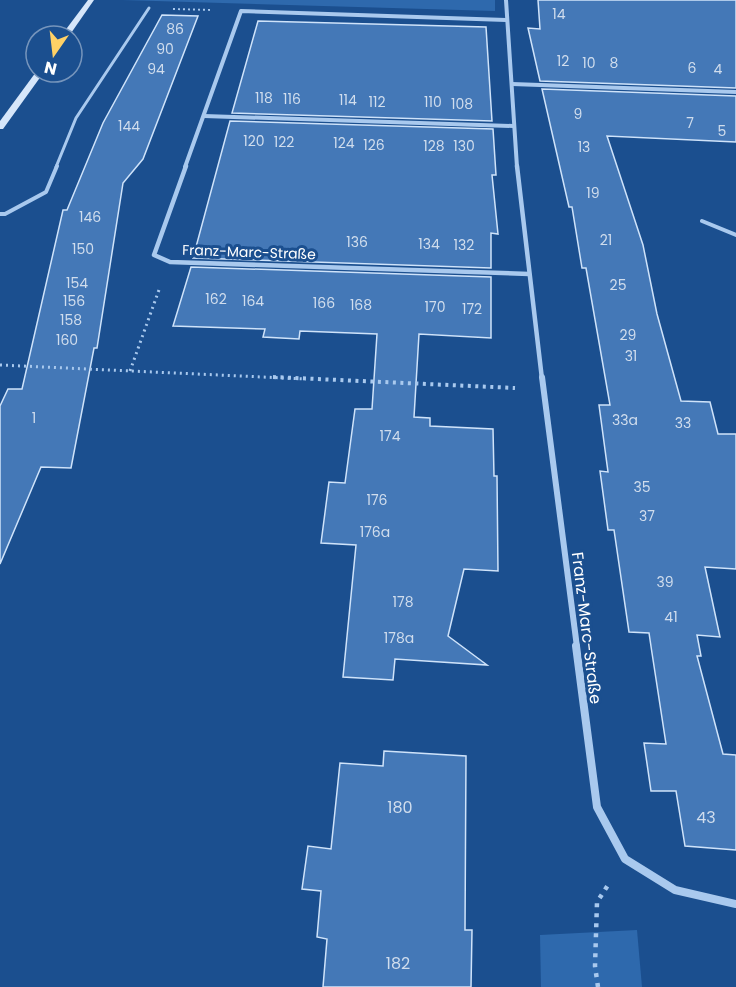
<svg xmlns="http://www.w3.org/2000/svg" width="736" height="987" viewBox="0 0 736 987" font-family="Poppins,sans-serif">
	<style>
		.green { fill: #2e69ad }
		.building { fill: #4478b7; stroke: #cfe3fa; stroke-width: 1.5 }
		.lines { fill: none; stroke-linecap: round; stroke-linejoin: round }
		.path-far3 { stroke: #a9c9ee; stroke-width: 2; stroke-dasharray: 2 3; stroke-linecap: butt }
		.path-far2 { stroke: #a9c9ee; stroke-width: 3; stroke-dasharray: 2 4; stroke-linecap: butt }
		.path-far1 { stroke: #a9c9ee; stroke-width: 4; stroke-dasharray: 3 4.5; stroke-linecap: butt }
		.path { stroke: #a9c9ee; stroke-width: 4.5; stroke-dasharray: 4 6; stroke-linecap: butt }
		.service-far1 { stroke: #a9c9ee; stroke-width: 3 }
		.service { stroke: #a9c9ee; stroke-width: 4 }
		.minor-far3 { stroke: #a9c9ee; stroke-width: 4 }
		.minor-far2 { stroke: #a9c9ee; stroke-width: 4.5 }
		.minor-far1 { stroke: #a9c9ee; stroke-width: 6 }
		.minor { stroke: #a9c9ee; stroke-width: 8 }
		.secondary { fill: #d6e6fa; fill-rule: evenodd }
		.labels { text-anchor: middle; stroke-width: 6; stroke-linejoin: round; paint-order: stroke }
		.number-label { font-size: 14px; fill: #d0dded }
		.far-street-label { font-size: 14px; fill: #fff; stroke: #1b4f8f }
		.street-label { font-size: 16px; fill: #fff; stroke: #1b4f8f }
		.near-number-label { font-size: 16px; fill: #d0dded }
	</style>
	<rect width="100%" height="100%" fill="#1b4f8f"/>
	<g class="green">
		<path d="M122,0H495V11Z"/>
		<path d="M637,930L642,987H541L540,935Z"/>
	</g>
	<g class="building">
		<path d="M538,0H736V88L540,81L528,28L540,29Z"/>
		<path d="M162,15L198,16L143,159L123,183L97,348H94L71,468L41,467L0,564V406L8,389H22L63,210H67L103,123Z"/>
		<path d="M258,21L486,27L492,121L232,113Z"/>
		<path d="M542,89L736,96V142L607,136L643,245L657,314L681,401L710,402L718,434H736V569L705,567L720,637L697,635L701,656H697L723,754L736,755V850L685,846L676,791H651L644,743L666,744L652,653L649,633L629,632L614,530H608L600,471L608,472L599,405H610L586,268H582L572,207H569Z"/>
		<path d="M230,121L493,129L496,175H492L498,234L491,233V268L193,258Z"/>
		<path d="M191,267L491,277V338L419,334L414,417L430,418V426L493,429L494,476H497L498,571L464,569L448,636L487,665L395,659L393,680L343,677L356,545L321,543L329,482L345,483L355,409H372L377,334L300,331L299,339L263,337L265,329L173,326Z"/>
		<path d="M384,751L466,756L465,930H472L471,987H323L327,939L317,937L321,891L302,889L308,846L331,849L340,763L383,766Z"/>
	</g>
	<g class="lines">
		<path class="path-far3" d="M173,9L213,10"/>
		<g class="path-far2">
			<path d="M0,365L306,379"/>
			<path d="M130,371L160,287"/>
		</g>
		<path class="path-far1" d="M273,377L515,388"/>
		<path class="path" d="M598,987L595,966L597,902L610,882"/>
		<path class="service-far1" d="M56,167L76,118L149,8"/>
		<g class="service">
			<path d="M0,214H5L46,192L57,166"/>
			<path d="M702,221L736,235"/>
		</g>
		<g class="minor-far3">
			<path d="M506,0L517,167"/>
			<path d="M512,84L736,92"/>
			<path d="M204,116L513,126"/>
			<path d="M185,167L241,11L506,20"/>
		</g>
		<g class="minor-far2">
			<path d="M186,166L154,255L170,262L529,274"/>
			<path d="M517,166L542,379"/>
		</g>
		<path class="minor-far1" d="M542,377L577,647"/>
		<path class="minor" d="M576,646L597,807L625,859L675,890L736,904"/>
		<g class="secondary">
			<path d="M88,0H94L69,36H61Z"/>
			<path d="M36,72H44L3,129H0V121Z"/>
		</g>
	</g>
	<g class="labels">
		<g class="number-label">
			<text x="559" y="19">14</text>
			<text x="175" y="34">86</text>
			<text x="165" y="54">90</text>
			<text x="563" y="66">12</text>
			<text x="589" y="68">10</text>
			<text x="614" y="68">8</text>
			<text x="692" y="73">6</text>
			<text x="156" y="74">94</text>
			<text x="718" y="74">4</text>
			<text x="264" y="103">118</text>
			<text x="292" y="104">116</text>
			<text x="348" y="105">114</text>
			<text x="377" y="107">112</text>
			<text x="433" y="107">110</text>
			<text x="462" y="109">108</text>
			<text x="578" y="119">9</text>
			<text x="690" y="128">7</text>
			<text x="129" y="131">144</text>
			<text x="722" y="136">5</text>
			<text x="254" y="146">120</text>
			<text x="284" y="147">122</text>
			<text x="344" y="148">124</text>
			<text x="374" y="150">126</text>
			<text x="434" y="151">128</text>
			<text x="464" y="151">130</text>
			<text x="584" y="152">13</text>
			<text x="593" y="198">19</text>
			<text x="90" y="222">146</text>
			<text x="606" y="245">21</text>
			<text x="357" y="247">136</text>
			<text x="429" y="249">134</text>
			<text x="464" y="250">132</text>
			<text x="83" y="254">150</text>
			<text x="77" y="288">154</text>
			<text x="618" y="290">25</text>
			<text x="216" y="304">162</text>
			<text x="74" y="306">156</text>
			<text x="253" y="306">164</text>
			<text x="324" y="308">166</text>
			<text x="361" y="310">168</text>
			<text x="435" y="312">170</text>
			<text x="472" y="314">172</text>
			<text x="71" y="325">158</text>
			<text x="628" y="340">29</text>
			<text x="67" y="345">160</text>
			<text x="631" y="361">31</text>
			<text x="34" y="423">1</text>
			<text x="625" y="425">33a</text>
			<text x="683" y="428">33</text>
			<text x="390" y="441">174</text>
			<text x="642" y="492">35</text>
			<text x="377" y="505">176</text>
			<text x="647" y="521">37</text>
			<text x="375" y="537">176a</text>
			<text x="665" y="587">39</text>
			<text x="403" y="607">178</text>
			<text x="671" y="622">41</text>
			<text x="399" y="643">178a</text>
		</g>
		<g class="far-street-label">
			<text transform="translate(249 252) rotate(2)" y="5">Franz-Marc-Straße</text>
		</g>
		<g class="street-label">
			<text transform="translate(587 628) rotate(83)" y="6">Franz-Marc-Straße</text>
		</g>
		<g class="near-number-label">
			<text x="400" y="813">180</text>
			<text x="706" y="823">43</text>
			<text x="398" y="969">182</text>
		</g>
	</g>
	<g transform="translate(54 54) rotate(194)"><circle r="28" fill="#1b4f8f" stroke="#7695bc" stroke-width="1.5"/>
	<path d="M0-4.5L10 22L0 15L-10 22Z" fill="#ffd166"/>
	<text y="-9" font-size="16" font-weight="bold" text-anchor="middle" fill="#ffffff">N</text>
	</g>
</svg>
